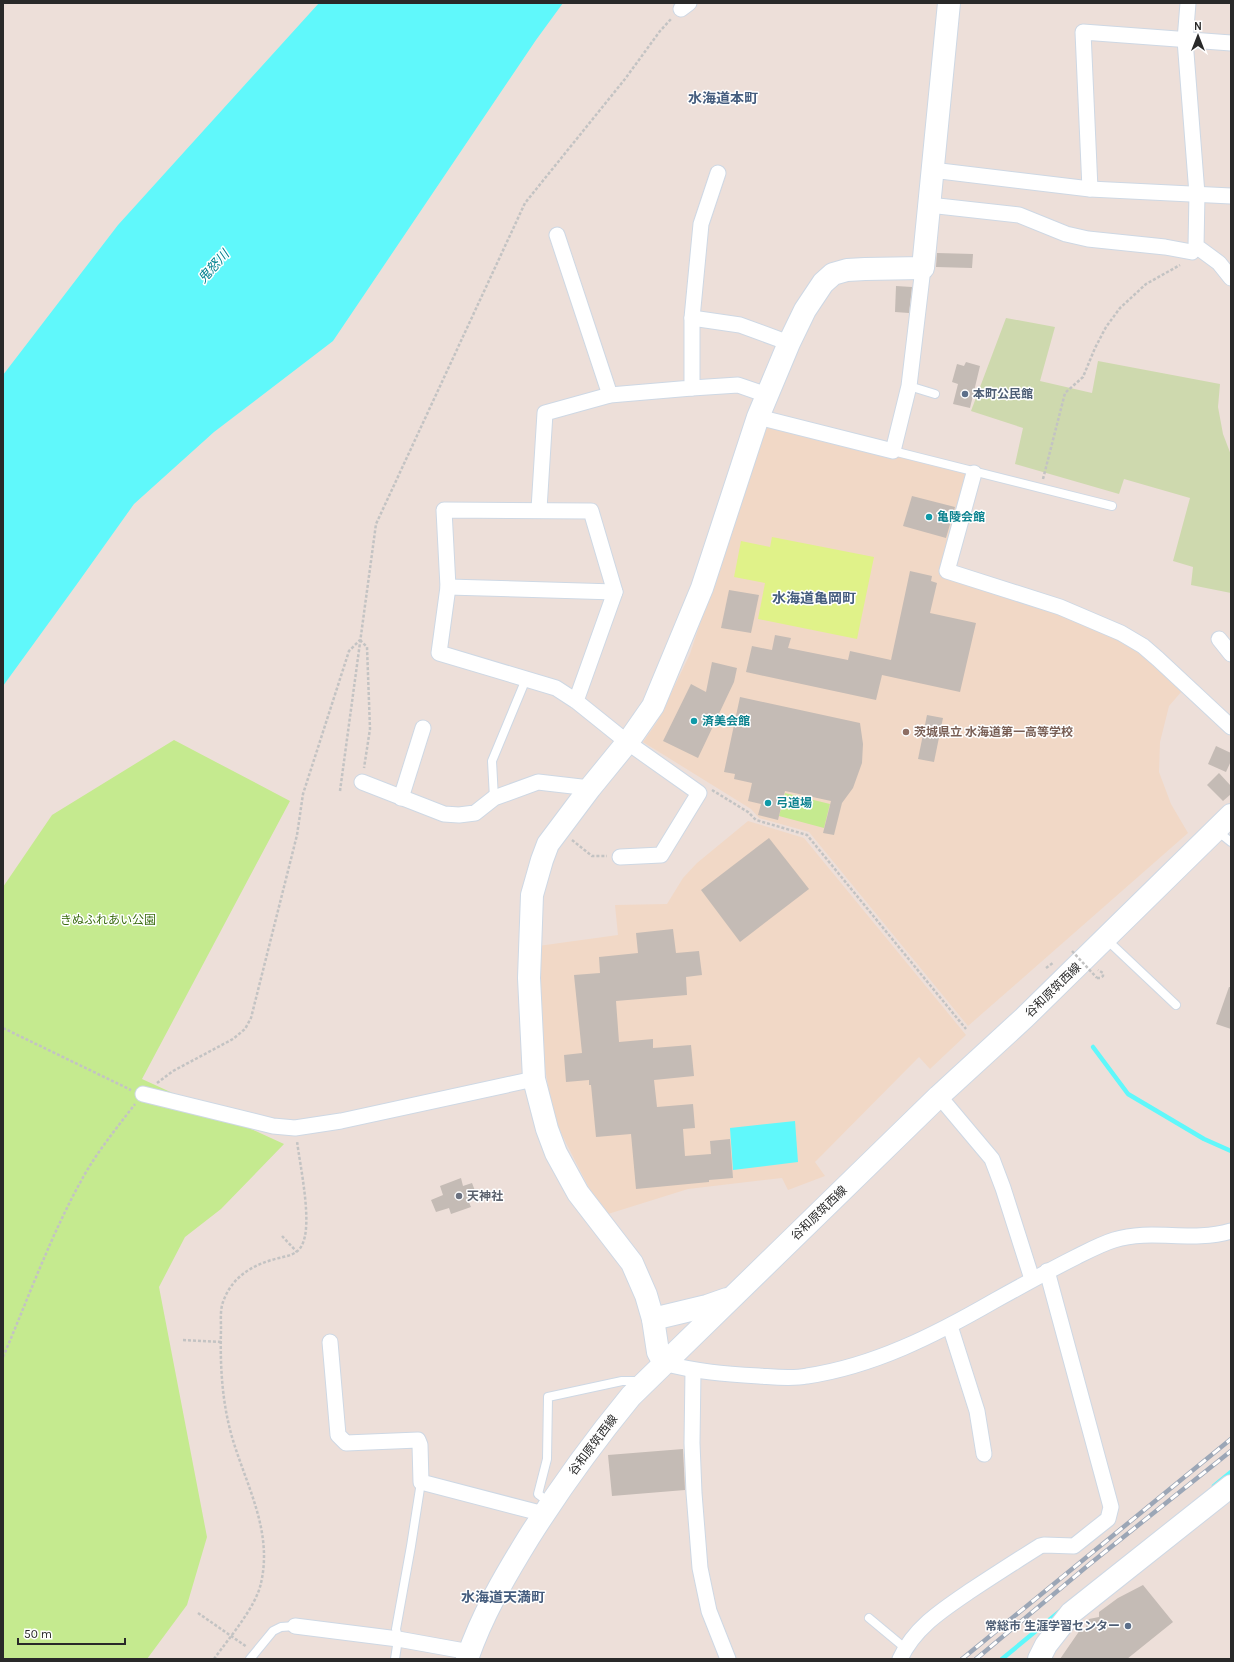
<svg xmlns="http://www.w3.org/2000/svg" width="1234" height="1662" viewBox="0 0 1234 1662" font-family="Karla,'Noto Sans JP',sans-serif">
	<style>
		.education { fill: #f1d8c6 }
		.green { fill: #c5ea8f }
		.cemetery { fill: #ced9ae }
		.pitch { fill: #e0f289 }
		.water { fill: #60f8fb }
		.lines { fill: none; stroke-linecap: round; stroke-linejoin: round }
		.stream { stroke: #60f8fb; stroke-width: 4.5 }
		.building { fill: #c4bbb5 }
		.lane-casing { stroke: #ced8e4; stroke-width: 10 }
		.street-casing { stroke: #ced8e4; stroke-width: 17 }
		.secondary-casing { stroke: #ced8e4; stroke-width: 24 }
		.path { stroke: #c3c3c3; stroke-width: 2.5; stroke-dasharray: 3 2; stroke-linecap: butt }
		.lane { stroke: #fff; stroke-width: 8 }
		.street { stroke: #fff; stroke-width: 15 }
		.secondary { stroke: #fff; stroke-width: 22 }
		.rail-casing { stroke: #9ba6b6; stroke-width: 4.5 }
		.rail { stroke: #fff; stroke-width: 3; stroke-dasharray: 9; stroke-linecap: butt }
		.path-bridge { stroke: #c3c3c3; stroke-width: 2.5; stroke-dasharray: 3 2; stroke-linecap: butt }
		.service-dot { fill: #5c6f8a; stroke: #fff; stroke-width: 1.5 }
		.culture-dot { fill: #0f9aa8; stroke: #fff; stroke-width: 1.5 }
		.education-dot { fill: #8d6e63; stroke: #fff; stroke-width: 1.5 }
		.worship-dot { fill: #6b7280; stroke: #fff; stroke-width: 1.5 }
		.labels { text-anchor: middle; stroke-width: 3; stroke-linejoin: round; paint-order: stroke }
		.service-label { font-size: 12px; font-weight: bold; fill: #4e5e75; stroke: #fff; text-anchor: start }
		.culture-label { font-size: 12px; font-weight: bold; fill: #0d838f; stroke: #fff; text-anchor: start }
		.education-label { font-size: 12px; font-weight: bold; fill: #785e54; stroke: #fff; text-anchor: start }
		.park-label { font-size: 12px; fill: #3c6d12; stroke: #fff }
		.street-label { font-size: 12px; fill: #292929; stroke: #fff }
		.worship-label { font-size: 12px; font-weight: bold; fill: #5b616d; stroke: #fff; text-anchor: start }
		.water-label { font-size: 13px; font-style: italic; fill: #038290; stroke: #fff }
		.quarter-label { font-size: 14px; font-weight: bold; fill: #455d7e; stroke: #fff }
	</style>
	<rect width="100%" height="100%" fill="#eddfd9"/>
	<g class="education">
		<path d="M762,422L970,474L942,575L1038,605L1130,644L1164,671L1182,691L1169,706L1160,742L1159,772L1171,804L1188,833L968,1026L809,832L759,818L751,809L643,742L657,722L690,654L708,599Z"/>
		<path d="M748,821L804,838L966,1035L930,1069L919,1057L815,1162L825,1176L788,1190L782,1178L688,1189L608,1214L597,1201L589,1188L558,1127L551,1103L542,1050L538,946L618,935L615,905L667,904L683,878L697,863Z"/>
	</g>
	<g class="green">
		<path d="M174,740L290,801L142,1079L284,1144L221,1209L185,1237L159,1287L207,1537L187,1605L147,1659H3V887L52,815Z"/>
		<path d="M785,793L830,804L824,828L779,816Z"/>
	</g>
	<path class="cemetery" d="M1006,318L1055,327L1040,381L1092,393L1098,361L1220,384L1218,407L1223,434L1231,455V593L1191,585L1193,567L1173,561L1190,498L1124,479L1119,494L1015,464L1023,428L971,411Z"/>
	<path class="pitch" d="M772,537L874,557L857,639L758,619L765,583L734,577L741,541L770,547Z"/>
	<g class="water">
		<path d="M319,3H563L536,40L333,341L214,432L134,504L77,584L3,686V375L118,225Z"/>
		<path d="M795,1121L798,1162L733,1170L730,1128Z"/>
	</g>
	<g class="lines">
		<g class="stream">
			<path d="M1093,1047L1128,1094L1204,1139L1231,1151"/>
			<path d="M1214,1486L1231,1472"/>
			<path d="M1002,1659L1059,1612"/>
		</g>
	</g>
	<g class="building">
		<path d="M937,253L973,254L972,268L936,267Z"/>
		<path d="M896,286L912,287L909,313L895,312Z"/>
		<path d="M966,362L980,366L970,408L953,404L958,384L952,382L957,364L964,366Z"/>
		<path d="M912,496L955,507L946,538L903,526Z"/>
		<path d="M910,571L932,576L931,581L937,583L930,613L976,623L960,692L882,675L876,700L746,672L752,646L772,650L775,635L791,638L788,648L848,660L850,651L891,660Z"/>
		<path d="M729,590L759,595L751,633L721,628Z"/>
		<path d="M712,662L737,668L734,682L698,758L663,741L691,684L706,692Z"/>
		<path d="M740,697L860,723L863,744L862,763L853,788L842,803L834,835L823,833L831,801L785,791L778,820L758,815L761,804L748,801L752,783L734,779L735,774L724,772Z"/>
		<path d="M927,715L943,718L934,762L918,759Z"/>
		<path d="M1216,746L1231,753V761L1226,772L1208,764Z"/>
		<path d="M1219,773L1231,786V794L1223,801L1207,785Z"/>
		<path d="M769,838L809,889L740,942L701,890Z"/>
		<path d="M673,929L676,953L699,951L702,975L686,977L687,995L616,1001L619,1042L653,1039V1048L691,1045L694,1076L654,1080L657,1107L693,1104L695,1128L683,1129L685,1156L711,1154L710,1141L730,1139L733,1178L709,1180V1182L636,1189L631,1134L596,1137L591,1085H589V1080L566,1082L564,1055L582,1053L574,975L600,973L599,957L638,953L636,933Z"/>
		<path d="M1229,987H1231V1029L1216,1024Z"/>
		<path d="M461,1178L463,1186L472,1183L477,1196L468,1200L471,1207L451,1214L449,1208L436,1212L431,1200L443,1195L440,1186Z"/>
		<path d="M683,1449L685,1490L612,1496L608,1455Z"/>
		<path d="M1143,1585L1173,1622L1127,1659H1060L1080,1630H1085L1089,1619L1099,1617V1612L1118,1598Z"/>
	</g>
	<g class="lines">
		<defs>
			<g id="lane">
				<path d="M909,386L935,394"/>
				<path d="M893,451L1112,506"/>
				<path d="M494,798L492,761L526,679"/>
				<path d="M1216,830L1231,842"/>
				<path d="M1106,939L1176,1005"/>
				<path d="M550,1503L538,1494L547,1459L548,1397L622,1381H640"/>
				<path d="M869,1618L905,1648"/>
				<path d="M250,1659L273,1631L281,1627L295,1626"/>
				<path d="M395,1659L398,1639L396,1629L411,1546L421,1482"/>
			</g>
			<g id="street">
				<path d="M1188,3L1185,40L1197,194L1196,246L1219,263L1231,278"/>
				<path d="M681,9L689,3"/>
				<path d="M932,170L1090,189L1231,196"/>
				<path d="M1090,189L1083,32L1231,43"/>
				<path d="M929,205L1019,215L1066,234L1088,239L1165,247L1192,252"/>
				<path d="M557,235L610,395"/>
				<path d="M692,318L740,325L789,343"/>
				<path d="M692,388L738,385L767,395"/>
				<path d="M758,417L893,451L909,386L923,268"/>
				<path d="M974,473L947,571L1060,607L1121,633L1143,646L1158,659L1231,727"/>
				<path d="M539,509L545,413L610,395L692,388V318L701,224L718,173"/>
				<path d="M448,587L615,592"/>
				<path d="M1219,639L1231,654"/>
				<path d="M576,701L615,592L591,511L444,510L448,587L439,653L556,688L576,701L627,742L699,793L661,855L620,857"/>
				<path d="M362,782L444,814L459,815L475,813L494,798L538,782L590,788"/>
				<path d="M401,798L423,728"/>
				<path d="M143,1094L273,1126L295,1128L341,1121L534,1079"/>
				<path d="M939,1096L992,1159L1003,1188L1032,1279"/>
				<path d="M950,1326L977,1411L984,1454"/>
				<path d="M330,1342L338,1435L346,1443L418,1440L420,1445L421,1482L544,1514"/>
				<path d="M664,1363C696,1372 726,1374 759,1376C775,1377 792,1379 807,1376C874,1366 935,1335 994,1301C1021,1286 1048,1271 1076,1257C1088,1251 1101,1244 1114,1240C1153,1228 1190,1243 1231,1231"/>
				<path d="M693,1371L692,1443L694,1493L700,1568L709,1611L728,1659"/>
				<path d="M295,1626L398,1639L470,1652"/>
				<path d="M900,1659C914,1628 942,1610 970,1591C993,1576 1016,1561 1040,1546L1044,1545L1074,1546L1108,1519L1111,1507L1047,1271"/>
			</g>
			<g id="secondary">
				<path d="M653,1319L707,1306L727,1299"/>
				<path d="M664,1363L658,1352L653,1319L646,1295L632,1263L578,1193L556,1153L547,1129L534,1079L529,978L532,895L542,860L548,844L590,788L630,739L653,706L702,588L758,417L789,343L805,310L823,283L833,274L847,270L865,269L923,268L949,3"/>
				<path d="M467,1659C482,1615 505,1576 529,1537C560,1488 594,1441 631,1396L939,1096L1024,1018L1231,815"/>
				<path d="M1039,1659L1046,1645L1071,1613L1231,1486"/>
			</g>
		</defs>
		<use href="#lane" class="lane-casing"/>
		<use href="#street" class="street-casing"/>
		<use href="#secondary" class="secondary-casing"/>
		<g class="path">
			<path d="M1043,479L1065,393L1083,377L1095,348L1106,327L1120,308L1146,284L1180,265"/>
			<path d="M360,640L367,647L370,729L364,768"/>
			<path d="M712,790L748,812L756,820L807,835L966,1029"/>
			<path d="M340,791L376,524L525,203L625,79L660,31L672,18"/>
			<path d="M572,840L592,856H607"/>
			<path d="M1046,968L1053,963"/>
			<path d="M1097,978H1100L1103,976V973L1098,970"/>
			<path d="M3,1028L131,1090"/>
			<path d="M157,1083L173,1071L233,1039L245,1029L251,1018L297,835L303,794L349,651L360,640"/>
			<path d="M282,1236L297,1252"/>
			<path d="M183,1340L221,1342"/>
			<path d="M3,1357C28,1299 50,1237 81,1181C96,1153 116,1129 135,1104"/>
			<path d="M198,1613L247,1647"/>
			<path d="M214,1659C229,1638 256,1607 261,1583C273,1531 246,1485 232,1437C222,1402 220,1366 221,1329C221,1321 220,1310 223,1302C232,1276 254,1264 279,1258C288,1256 298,1254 302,1245C313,1224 300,1166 297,1141"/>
		</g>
		<use href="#lane" class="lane"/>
		<use href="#street" class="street"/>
		<use href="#secondary" class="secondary"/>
		<defs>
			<g id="rail">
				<path d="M962,1659L1231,1439"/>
				<path d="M976,1659L1091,1563L1231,1451"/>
			</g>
		</defs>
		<use href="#rail" class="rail-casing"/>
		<use href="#rail" class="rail"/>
		<path class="path-bridge" d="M1072,951L1097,978"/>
	</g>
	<g class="service-dot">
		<circle cx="965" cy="394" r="4"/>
		<circle cx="1128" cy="1626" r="4"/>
	</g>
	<g class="culture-dot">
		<circle cx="929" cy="517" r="4"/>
		<circle cx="694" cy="721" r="4"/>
		<circle cx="768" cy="803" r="4"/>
	</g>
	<circle class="education-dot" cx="906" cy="732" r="4"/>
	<circle class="worship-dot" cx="459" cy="1196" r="4"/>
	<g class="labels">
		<g class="service-label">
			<text x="973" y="398">本町公民館</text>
			<text x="1120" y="1630" text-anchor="end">常総市 生涯学習センター</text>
		</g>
		<g class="culture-label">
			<text x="937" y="521">亀陵会館</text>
			<text x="702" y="725">済美会館</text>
			<text x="776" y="807">弓道場</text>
		</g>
		<g class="education-label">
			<text x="914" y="736">茨城県立 水海道第一高等学校</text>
		</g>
		<g class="park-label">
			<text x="108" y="924">きぬふれあい公園</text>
		</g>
		<g class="street-label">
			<text transform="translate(1053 990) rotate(-44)" y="4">谷和原筑西線</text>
			<text transform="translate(819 1213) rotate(-44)" y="4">谷和原筑西線</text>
			<text transform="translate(593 1445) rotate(-53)" y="4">谷和原筑西線</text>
		</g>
		<g class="worship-label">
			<text x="467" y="1200">天神社</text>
		</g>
		<g class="water-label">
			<text transform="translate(213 266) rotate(-48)" y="5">鬼怒川</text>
		</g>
		<g class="quarter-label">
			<text x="723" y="103">水海道本町</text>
			<text x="814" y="603">水海道亀岡町</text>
			<text x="503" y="1602">水海道天満町</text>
		</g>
	</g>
	<rect width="1234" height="1662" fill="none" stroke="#292929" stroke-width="8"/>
	<g transform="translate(1198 36)" stroke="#ffffff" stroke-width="3" paint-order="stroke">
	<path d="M0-3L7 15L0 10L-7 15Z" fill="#292929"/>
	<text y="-6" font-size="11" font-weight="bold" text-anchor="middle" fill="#292929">N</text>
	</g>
	<path d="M18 1638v6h107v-6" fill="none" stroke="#292929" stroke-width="2"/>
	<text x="24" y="1638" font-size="12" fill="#292929" stroke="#ffffff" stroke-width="3" paint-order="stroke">50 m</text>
</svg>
